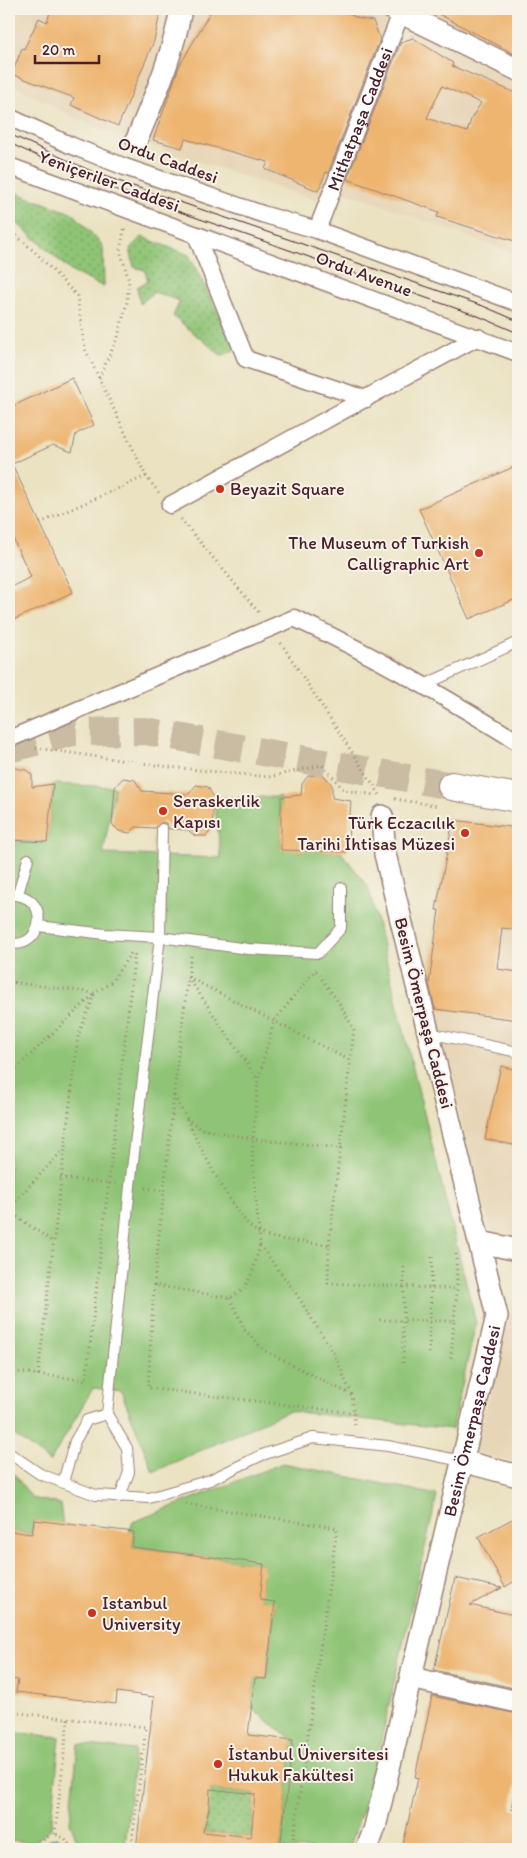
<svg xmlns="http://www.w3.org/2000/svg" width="527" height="1858" viewBox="0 0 527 1858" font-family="Itim,sans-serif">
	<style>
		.built { fill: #e7d5b7 }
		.grass { fill: url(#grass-dots); stroke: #6c7250 }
		.park { fill: #8fc476; stroke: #6c7250 }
		.water { fill: url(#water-ripples); stroke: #50647e }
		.building { fill: #eeb571; fill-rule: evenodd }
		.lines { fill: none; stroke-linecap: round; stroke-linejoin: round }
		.secondary-tunnel { stroke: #cabba3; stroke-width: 28; stroke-dasharray: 28 14; stroke-linecap: butt }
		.service-casing { stroke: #9a8076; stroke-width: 12 }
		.pedestrian-casing { stroke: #9a8076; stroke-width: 19 }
		.minor-casing { stroke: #9a8076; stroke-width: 24 }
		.secondary-casing { stroke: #9a8076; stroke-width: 30 }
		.path { stroke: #9a8076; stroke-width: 3; stroke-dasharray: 1 4; stroke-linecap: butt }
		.service { stroke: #fff; stroke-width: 10 }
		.pedestrian { stroke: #fff; stroke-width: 16 }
		.minor { stroke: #fff; stroke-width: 21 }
		.secondary { stroke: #fff; stroke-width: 28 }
		.tram { stroke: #4a1f2b; stroke-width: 1 }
		.poi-dot { fill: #c8321e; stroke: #f7f3e8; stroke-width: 2 }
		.labels { text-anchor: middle; stroke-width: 4; stroke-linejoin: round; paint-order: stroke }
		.street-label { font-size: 18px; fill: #4a1f2b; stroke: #f7f3e8 }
		.poi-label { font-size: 18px; fill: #4a1f2b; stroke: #f7f3e8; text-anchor: start }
	</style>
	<defs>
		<pattern id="grass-dots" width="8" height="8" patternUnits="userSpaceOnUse" patternTransform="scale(1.25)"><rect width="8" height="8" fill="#8fc476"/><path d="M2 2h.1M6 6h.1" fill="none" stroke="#779f61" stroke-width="1.8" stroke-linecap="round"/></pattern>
		<pattern id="water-ripples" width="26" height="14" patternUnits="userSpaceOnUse" patternTransform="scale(1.25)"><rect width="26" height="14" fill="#56a8d1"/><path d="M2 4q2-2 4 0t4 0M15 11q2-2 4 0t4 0" fill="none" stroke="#4988aa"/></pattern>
	</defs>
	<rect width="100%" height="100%" fill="#f7f3e8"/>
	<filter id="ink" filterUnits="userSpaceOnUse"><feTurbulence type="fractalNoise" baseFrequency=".02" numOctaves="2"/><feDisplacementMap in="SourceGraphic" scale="10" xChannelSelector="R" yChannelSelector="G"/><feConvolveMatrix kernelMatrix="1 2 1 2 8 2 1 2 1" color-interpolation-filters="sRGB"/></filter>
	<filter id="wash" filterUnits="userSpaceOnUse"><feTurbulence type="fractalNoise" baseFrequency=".0096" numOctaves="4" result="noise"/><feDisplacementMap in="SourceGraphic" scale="20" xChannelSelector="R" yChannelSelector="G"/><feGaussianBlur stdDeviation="1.12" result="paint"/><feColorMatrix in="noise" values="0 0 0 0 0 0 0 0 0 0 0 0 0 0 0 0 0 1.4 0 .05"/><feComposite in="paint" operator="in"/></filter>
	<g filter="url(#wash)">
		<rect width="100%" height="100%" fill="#eae2c1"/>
		<g class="built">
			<path d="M9,9H391L320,201L93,127L9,83Z"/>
			<path d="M416,9H518V255L344,191Z"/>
			<path d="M447,817L518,826V1242L492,1236L425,980Z"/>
			<path d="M518,1285V1463L475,1453Z"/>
		</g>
		<g class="grass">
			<path d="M9,190L74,214L103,246L104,287L72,272L9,216Z"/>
			<path d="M142,237L189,255L236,349L222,356L173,316L180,301L154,292L140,304L137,287L148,281L145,270L134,267L130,248Z"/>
			<path d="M192,1787L255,1794L251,1837L187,1830L207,1816L209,1809Z"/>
		</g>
		<g class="park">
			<path d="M53,784L115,787L103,854L221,858L214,798L281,797V849L341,852L368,886L476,1323L452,1429L288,1411L153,1472L121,1391L93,1388L50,1462L9,1431V840L47,842Z"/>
			<path d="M283,1463L437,1495L371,1784L349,1849H280L293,1740L251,1708L255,1678L266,1679L275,1603L260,1600L264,1564L132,1547L134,1533L127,1539L133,1522Z"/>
			<path d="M9,1467L32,1498L60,1504L63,1525L34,1520L32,1534L9,1531Z"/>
			<path d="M9,1732L60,1737L51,1828L34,1843L9,1840Z"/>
			<path d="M78,1744L135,1750L125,1846L77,1841L70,1822Z"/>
		</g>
		<path class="water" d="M56,1837L65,1841L68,1849H41L47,1840Z"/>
		<g id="blocks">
			<g class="building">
				<path d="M51,9H161L154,41L118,126L71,105L74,98L12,74L22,48L24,49L39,18L47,22Z"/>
				<path d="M212,9H340L357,18L373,21L380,39L328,173L326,172L318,191L265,169L268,162L185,139L182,148L153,140L179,67Z"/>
				<path d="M429,9H518V56L492,42Z"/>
				<path d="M413,38L453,63L452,66L518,94V242L437,217L439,212L347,179L401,42ZM442,86L481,103L472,117L467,132L427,118Z"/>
				<path d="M72,378L94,425L76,434L72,452L53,445L12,464L73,592L9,622V588L31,577L9,530V408Z"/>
				<path d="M518,465V598L469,619L419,509Z"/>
				<path d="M9,767L26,770L32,775V787L53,784L47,842L9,840Z"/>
				<path d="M323,774L332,785V798L351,801L347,852L281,850V797L301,795L302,784L308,776Z"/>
				<path d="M123,778L135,780L142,791L189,794L196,785L208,787L214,798L212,829L206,836H195L188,830L169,829L166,823L162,822L155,828L136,827L130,833L119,831L112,824L115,787Z"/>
				<path d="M453,820L518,828V930L502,928L497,969L518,972V1020L435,1009L429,984L439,910H436Z"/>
				<path d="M501,1066L518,1070V1146L485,1139Z"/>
				<path d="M518,1516V1579L505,1587L478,1537Z"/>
				<path d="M34,1520L134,1532L132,1547L264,1564L260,1600L275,1602L266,1679L255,1678L248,1735L293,1740L280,1849H136L154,1697L117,1692L116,1704L16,1692L18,1680L9,1679V1531L32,1534ZM210,1789L255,1794L251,1837L203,1832L209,1809Z"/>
				<path d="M455,1578L502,1588L470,1605L518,1616V1689L434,1670Z"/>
				<path d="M432,1696L518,1714V1774L511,1809L518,1811V1849H402L418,1778L415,1777Z"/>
			</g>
		</g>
	</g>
	<g filter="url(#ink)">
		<use href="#blocks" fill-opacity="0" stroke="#9a8076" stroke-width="1"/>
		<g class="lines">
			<path class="secondary-tunnel" d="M9,749L73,732L145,731L452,786"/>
			<defs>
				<g id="service">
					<path d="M424,685L518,642"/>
					<path d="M18,894L28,859"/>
					<path d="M9,895C52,892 45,951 9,943"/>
					<path d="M38,926L105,934L160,937L248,949L318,953L341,928V888"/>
					<path d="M429,1033L518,1052"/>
					<path d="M9,1453L40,1474L96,1495L149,1498L210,1480L262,1455L313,1438L388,1446L462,1461"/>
					<path d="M63,1482L75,1441L87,1420L107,1414"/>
					<path d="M120,1497L129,1472L127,1448L107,1414L130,1186L160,937L162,829"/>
				</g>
				<g id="pedestrian">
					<path d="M9,117L70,145L125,167L262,214L317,230L518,303"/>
					<path d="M9,166L518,353"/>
					<path id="s1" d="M317,230L401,13"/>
					<path d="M196,235L246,359L366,399"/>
					<path d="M170,505L478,337"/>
					<path d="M9,739L294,618C372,654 445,697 518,742"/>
				</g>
				<g id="minor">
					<path d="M393,9L518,70"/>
					<path d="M137,139C155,96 173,55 181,9"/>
					<path d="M480,1242L518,1250"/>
					<path d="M462,1461L518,1476"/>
					<path d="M411,1678L518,1702"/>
					<path id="s2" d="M367,1849L375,1827L497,1316L385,854L382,816"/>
				</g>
				<path id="secondary" d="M452,786L518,798"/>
			</defs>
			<use href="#service" class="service-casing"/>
			<use href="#pedestrian" class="pedestrian-casing"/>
			<use href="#minor" class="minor-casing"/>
			<use href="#secondary" class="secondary-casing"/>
			<g class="path">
				<path d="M9,229L37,254L77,296L85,349L146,476L159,493"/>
				<path d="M99,378L118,337L127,302L129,281L120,250L125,226"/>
				<path d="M181,519L260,614"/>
				<path d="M40,523L146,476"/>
				<path d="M281,643L380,795"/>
				<path d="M36,748L169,767L269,777L322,765L344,790L375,795"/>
				<path d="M395,799L439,806"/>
				<path d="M191,956L178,1056L154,1285L230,1298L244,1289L253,1271L260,1244L252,1154L258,1080L274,1021L316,969"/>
				<path d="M316,971L339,1003L354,1029L329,1245"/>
				<path d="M188,977L351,1061"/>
				<path d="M188,977L258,1080"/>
				<path d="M9,982L95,993L111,982L133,950"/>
				<path d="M9,1075L93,995"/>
				<path d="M174,1096L187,1119L201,1129L254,1139L342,1148"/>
				<path d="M187,1119C197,1142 239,1226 261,1234C278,1241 310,1242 329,1245L328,1283L457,1289L454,1321L378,1320"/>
				<path d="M60,1178L116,1184"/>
				<path d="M145,1188L164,1191"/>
				<path d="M9,1208L62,1151"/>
				<path d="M9,1211L53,1242"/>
				<path d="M260,1245L297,1295L333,1352L352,1395L355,1427"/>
				<path d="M456,1254L457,1289"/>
				<path d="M154,1285L148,1388L354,1413"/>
				<path d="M230,1298L245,1330L265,1351L352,1395"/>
				<path d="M429,1353L432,1257"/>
				<path d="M451,1358L454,1321"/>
				<path d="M403,1363L404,1263"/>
				<path d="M9,1371L86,1380L135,951"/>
				<path d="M38,1375L78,1036L95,993"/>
				<path d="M186,1504L337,1528L292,1849"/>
				<path d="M9,1712L146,1727L131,1849"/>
				<path d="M55,1834L68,1718"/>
				<path d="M9,1849H14"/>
				<path d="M39,1849L45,1838L55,1834L65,1838L72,1849"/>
			</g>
			<use href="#service" class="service"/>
			<use href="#pedestrian" class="pedestrian"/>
			<use href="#minor" class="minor"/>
			<use href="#secondary" class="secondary"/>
			<g class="tram">
				<path d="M9,134L98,174L483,306L518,321"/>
				<path d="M9,143L97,183L478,316L518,333"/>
			</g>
		</g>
	</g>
	<g class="poi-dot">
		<circle cx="220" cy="489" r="5"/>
		<circle cx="479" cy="553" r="5"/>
		<circle cx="163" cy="811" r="5"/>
		<circle cx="465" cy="833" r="5"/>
		<circle cx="92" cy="1613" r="5"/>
		<circle cx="218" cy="1764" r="5"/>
	</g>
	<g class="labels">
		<g class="street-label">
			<text dy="6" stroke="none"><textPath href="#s1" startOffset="119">Mithatpaşa Caddesi</textPath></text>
			<text transform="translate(168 160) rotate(20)" y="6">Ordu Caddesi</text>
			<text transform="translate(109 181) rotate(20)" y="6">Yeniçeriler Caddesi</text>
			<text transform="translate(364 274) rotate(20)" y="6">Ordu Avenue</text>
			<text transform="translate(424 1013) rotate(76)" y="6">Besim Ömerpaşa Caddesi</text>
			<text dy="6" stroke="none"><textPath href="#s2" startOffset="441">Besim Ömerpaşa Caddesi</textPath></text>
		</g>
		<g class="poi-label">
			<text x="230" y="495">Beyazit Square</text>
			<text x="469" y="549" text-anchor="end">The Museum of Turkish<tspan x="469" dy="21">Calligraphic Art</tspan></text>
			<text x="173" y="807">Seraskerlik<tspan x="173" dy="21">Kapısı</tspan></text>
			<text x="455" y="829" text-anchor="end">Türk Eczacılık<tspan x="455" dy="21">Tarihi İhtisas Müzesi</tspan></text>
			<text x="102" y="1609">Istanbul<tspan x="102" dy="21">University</tspan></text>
			<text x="228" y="1760">İstanbul Üniversitesi<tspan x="228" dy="21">Hukuk Fakültesi</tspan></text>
		</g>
	</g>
	<rect width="527" height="1858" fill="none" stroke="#f7f3e8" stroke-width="30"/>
	<path d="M35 55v8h64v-8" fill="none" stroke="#4a1f2b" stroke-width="2.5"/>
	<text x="42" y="55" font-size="15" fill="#4a1f2b" stroke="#f7f3e8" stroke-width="4" paint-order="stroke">20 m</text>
</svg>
